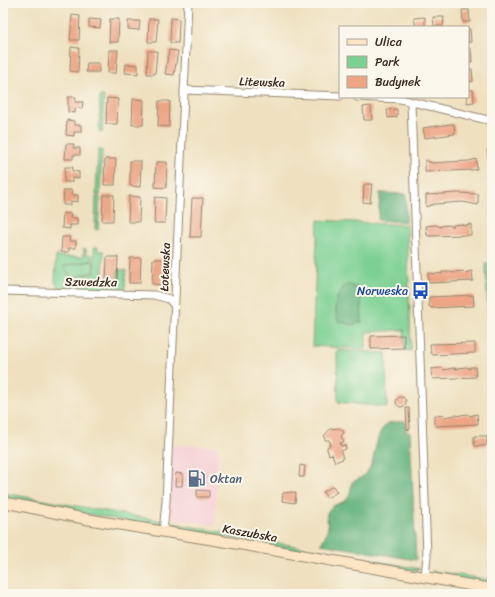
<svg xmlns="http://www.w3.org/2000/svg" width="495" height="597" viewBox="0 0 495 597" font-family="Sriracha,sans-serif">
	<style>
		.built { fill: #f6cfd6 }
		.green { fill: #7bd093; stroke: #5b7d58 }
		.forest { fill: #64b27d; stroke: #506e4e }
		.building { fill: #eda586 }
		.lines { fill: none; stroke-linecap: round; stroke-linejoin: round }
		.street-casing { stroke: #95866f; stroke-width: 9 }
		.secondary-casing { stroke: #95866f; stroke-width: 12 }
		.street { stroke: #fff; stroke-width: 7 }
		.secondary { stroke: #fce5c4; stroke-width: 10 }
		.labels { text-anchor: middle; stroke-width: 4; stroke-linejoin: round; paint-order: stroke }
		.street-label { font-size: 12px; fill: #3b2a1e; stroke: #fbf7ec }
		.transit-label { font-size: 12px; fill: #164399; stroke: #fbf7ec; text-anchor: end }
		.service-label { font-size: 12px; fill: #4e5e75; stroke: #fbf7ec; text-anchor: start }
	</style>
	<rect width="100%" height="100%" fill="#fbf7ec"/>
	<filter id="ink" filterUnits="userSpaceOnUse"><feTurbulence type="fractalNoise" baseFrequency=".025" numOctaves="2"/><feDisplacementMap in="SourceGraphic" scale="8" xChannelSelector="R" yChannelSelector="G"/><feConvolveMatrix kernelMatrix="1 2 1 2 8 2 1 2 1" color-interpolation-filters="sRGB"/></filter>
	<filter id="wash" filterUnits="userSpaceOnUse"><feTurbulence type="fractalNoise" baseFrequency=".012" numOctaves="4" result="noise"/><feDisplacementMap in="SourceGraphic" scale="16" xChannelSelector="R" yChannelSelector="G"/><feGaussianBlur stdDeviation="0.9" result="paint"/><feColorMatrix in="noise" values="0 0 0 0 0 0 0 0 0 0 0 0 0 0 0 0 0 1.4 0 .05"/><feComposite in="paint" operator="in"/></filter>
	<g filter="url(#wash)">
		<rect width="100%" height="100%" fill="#efe1c0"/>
		<path class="built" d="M172,445L218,446L215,526L169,517Z"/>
		<g class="green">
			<path d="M100,96H104L102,133L99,132Z"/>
			<path d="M98,150H102L100,195H96Z"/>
			<path d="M96,197H100L98,230L95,229Z"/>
			<path d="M318,220L407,225L411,351L405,350L404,330L366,332V349L312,346Z"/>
			<path d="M94,247H98V251H104L103,278L106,279V283H117L118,270H126L125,290L59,288L55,283L56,256L83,257L84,248L86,249V254L92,255L93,260L63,266L71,278L95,273Z"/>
			<path d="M93,261L94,272L71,277L64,266Z"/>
			<path d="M486,263H492V432Z"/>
			<path d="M337,350L386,353L387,407L338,402Z"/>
			<path d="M3,493L162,521L159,525L154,526L3,499Z"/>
			<path d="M167,522L257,539L256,542L170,528Z"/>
			<path d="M260,540L306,548L308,552L260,544Z"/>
			<path d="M313,549L420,569C403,576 334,557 313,553Z"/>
			<path d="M431,571L492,580V586L437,575Z"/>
		</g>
		<g class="forest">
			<path d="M380,193L406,194V222L378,220Z"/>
			<path d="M345,285H351L361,290L362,322L352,325L338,321C333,303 335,299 345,285Z"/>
			<path d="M405,421L406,432H410L416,560L321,544C324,538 328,532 328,526C328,520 325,516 328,511C338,497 349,511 352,482C375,473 372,458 378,438C379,432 384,427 388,423Z"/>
		</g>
		<g id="blocks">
			<g class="building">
				<path d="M414,3H427V4L414,5Z"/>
				<path d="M462,10H469L470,22H463Z"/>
				<path d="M72,15L80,16L79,40H70Z"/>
				<path d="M425,17V26L416,27L414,18Z"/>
				<path d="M433,17H444L443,26H434Z"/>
				<path d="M171,18L179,19L178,43H170Z"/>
				<path d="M89,19L101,20L100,28L89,27Z"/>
				<path d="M110,19H119L118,42H109Z"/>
				<path d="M149,19H158L156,42H148Z"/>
				<path d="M128,21H140L139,30L128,29Z"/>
				<path d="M468,29H470L471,42H468Z"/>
				<path d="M71,47L79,48L78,72L70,71Z"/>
				<path d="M468,49H471L472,62H468Z"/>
				<path d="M109,50H118L116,73H108Z"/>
				<path d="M169,50L178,51L174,75L165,74Z"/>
				<path d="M148,51H157L155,74H147Z"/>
				<path d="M87,63H99V72H86Z"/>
				<path d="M126,64L138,65V74L125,73Z"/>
				<path d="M468,69H472L473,81L468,82Z"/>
				<path d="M468,90H473L474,102L467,103Z"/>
				<path d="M68,97H76L75,102H83L82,109L75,108V113L68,112Z"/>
				<path d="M107,98L118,99L117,124H106Z"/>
				<path d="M133,99L144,100L143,125H132Z"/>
				<path d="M159,101H170L169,127L158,126Z"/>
				<path d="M371,106L372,120H364L363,107Z"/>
				<path d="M397,109V117L388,118L387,110Z"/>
				<path d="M67,120L74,121V125H81V132H74V136L66,135Z"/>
				<path d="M451,124H454L455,132L454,134L425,138L423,128Z"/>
				<path d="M66,144H74L73,148H80V155H73V159H65Z"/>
				<path d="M492,149V162H489L487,150Z"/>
				<path d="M105,159H116L115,185H104Z"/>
				<path d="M476,159L477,169L473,170L425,172V160L432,163L447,162L469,161Z"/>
				<path d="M130,161H141L140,187L130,186Z"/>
				<path d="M156,162H167L166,188L155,187Z"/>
				<path d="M65,167H73L72,171L79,172V178H72V182H64Z"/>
				<path d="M367,184H372L370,203L363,202L364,185Z"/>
				<path d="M64,190H72L71,195H78V202L71,201V205H63Z"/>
				<path d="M458,193L478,194V205L463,202L434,204L426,207V195Z"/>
				<path d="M103,195H114L113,221H102Z"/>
				<path d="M129,196L140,197L139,222H128Z"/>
				<path d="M155,197L166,198L165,223H154Z"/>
				<path d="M192,198H203L201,237H190Z"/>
				<path d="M63,213L71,214L70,218H77V225H70V229L62,228Z"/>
				<path d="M461,224L466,226V225L471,224V235L429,236L427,235L426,226L436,225L441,227L440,226L449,225L453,227V225Z"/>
				<path d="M62,237H70L69,241H76V248H69V252H61Z"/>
				<path d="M107,257H118L117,283L106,282Z"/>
				<path d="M130,258H141L140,283H129Z"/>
				<path d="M153,259H164V285L152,284Z"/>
				<path d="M463,271L465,273L472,271L473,281L430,283L428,281V273L442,274V272H450L455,273V272Z"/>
				<path d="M473,295L474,306L431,308L429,306V297Z"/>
				<path d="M404,335V348L371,349V336Z"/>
				<path d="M475,343V353L433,355L431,353L430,344Z"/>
				<path d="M466,367L470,369V367H475L476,377L434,379L432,377L431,369L441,368L443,370L453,368L458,369V368Z"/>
				<circle cx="401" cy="402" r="5"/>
				<path d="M406,408H409L410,429L407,430Z"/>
				<path d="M468,414L470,416L477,414L478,424L436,426L434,424V416L443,415L445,417L456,415L460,416V415Z"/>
				<path d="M339,428L343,430L344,433L341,436L344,442L340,443L341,446L345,445L346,449L341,451L343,459L335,462L332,454L329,455L327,449V447L331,445L329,440H325L324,436L330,429Z"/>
				<path d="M474,436H487V444L485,446H476L474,445Z"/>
				<path d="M300,465L305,466L304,477H299Z"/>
				<path d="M176,473L183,474L182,486H175Z"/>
				<path d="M191,473L205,474V484L190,483Z"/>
				<path d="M333,486L337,492L327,498L323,492Z"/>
				<path d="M197,490L209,491V497H197Z"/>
				<path d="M293,492L296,493L295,503L282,501L283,493Z"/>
			</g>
		</g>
	</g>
	<g filter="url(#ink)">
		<use href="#blocks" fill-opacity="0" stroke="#95866f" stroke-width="1"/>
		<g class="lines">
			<defs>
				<g id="street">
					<path d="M184,90L340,96"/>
					<path d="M357,97L400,99L492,121"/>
					<path d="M411,103L427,556L425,577"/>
					<path d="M3,291L154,295L169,299L174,305"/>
					<path d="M163,532L166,502L188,3"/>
				</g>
				<path id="secondary" d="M3,502L86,519L233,543L492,589"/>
			</defs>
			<use href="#street" class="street-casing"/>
			<use href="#secondary" class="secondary-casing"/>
			<use href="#street" class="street"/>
			<use href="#secondary" class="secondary"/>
		</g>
	</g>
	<defs>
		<symbol id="bus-bare" viewBox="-9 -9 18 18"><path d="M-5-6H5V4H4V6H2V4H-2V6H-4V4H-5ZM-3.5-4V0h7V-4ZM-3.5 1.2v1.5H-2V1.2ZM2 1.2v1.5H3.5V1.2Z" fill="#1a4fb4" stroke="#fbf7ec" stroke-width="2.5" paint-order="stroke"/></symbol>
		<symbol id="fuel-bare" viewBox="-9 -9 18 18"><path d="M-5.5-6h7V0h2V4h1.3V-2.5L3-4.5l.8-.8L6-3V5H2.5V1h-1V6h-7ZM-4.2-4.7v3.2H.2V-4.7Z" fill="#5c6f8a" stroke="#fbf7ec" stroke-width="2.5" paint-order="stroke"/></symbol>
	</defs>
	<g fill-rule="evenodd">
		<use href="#bus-bare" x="408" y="278" width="25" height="25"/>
		<use href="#fuel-bare" x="184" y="466" width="25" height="25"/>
	</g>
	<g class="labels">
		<g class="street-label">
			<text transform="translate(262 82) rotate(2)" y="4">Litewska</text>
			<text transform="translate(165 267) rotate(-88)" y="4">Łotewska</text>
			<text transform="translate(91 282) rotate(1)" y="4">Szwedzka</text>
			<text transform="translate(250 533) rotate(10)" y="4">Kaszubska</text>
		</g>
		<g class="transit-label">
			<text x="408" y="295">Norweska</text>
		</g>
		<g class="service-label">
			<text x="210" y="483">Oktan</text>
		</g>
	</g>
	<rect width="495" height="597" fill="none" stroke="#fbf7ec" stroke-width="16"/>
	<rect x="339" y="26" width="130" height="72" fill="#fbf7ec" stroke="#aea59a"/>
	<rect x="347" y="39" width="20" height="6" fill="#fce5c4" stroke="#aea59a"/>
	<text x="375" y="46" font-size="12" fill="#3b2a1e">Ulica</text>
	<rect x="347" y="56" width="20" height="12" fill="#7bd093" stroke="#aea59a"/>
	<text x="375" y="66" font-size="12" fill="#3b2a1e">Park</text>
	<rect x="347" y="76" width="20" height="12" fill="#eda586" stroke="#aea59a"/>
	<text x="375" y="86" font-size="12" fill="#3b2a1e">Budynek</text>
</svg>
